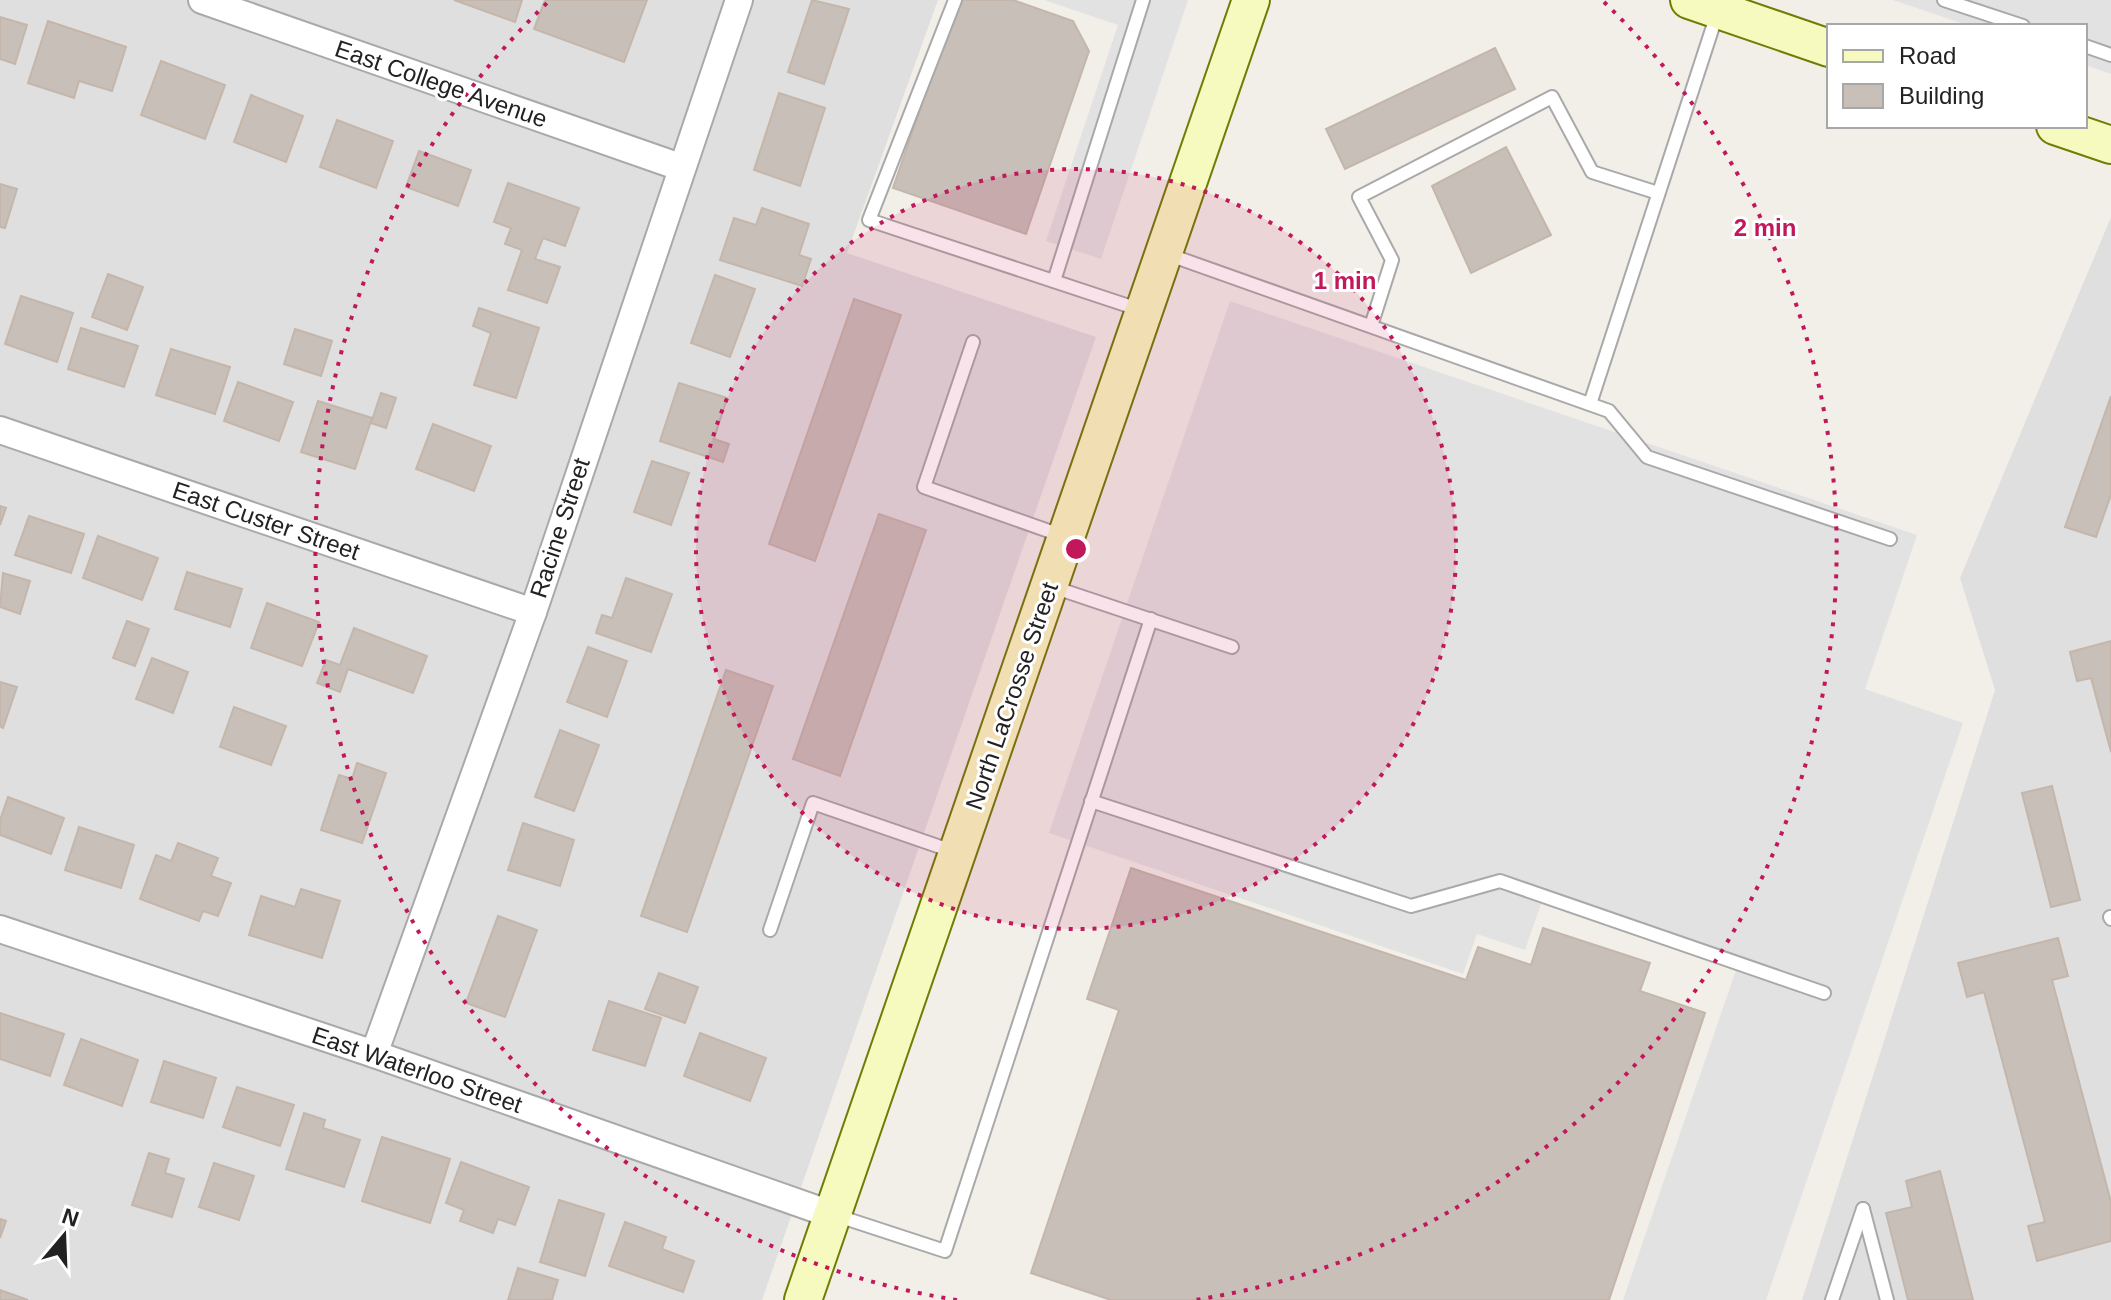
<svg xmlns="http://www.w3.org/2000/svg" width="2111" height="1300" viewBox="0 0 2111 1300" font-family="Arial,sans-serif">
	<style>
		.residential { fill: #e0dfdf }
		.parking { fill: #e2e2e2 }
		.building { fill: #c7bfb8; stroke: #c4b6ab; stroke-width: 2 }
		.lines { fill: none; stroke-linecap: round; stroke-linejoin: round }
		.lane-casing { stroke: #a9a9a9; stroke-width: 16 }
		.street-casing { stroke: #a9a9a9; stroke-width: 30 }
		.secondary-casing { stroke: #707d05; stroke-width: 40 }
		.lane { stroke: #fff; stroke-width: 12 }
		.street { stroke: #fff; stroke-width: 26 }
		.secondary { stroke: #f7fabf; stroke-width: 36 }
		.ring { fill: none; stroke: #c2185b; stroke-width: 4; stroke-dasharray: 4 8 }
		.labels { text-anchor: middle; stroke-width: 6; stroke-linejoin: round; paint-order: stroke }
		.street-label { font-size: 24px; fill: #222; stroke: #fff }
		.centre { fill: #c2185b; stroke: #fff; stroke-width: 4 }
		.ring-label { font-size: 24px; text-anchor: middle; font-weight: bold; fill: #c2185b; stroke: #fff; stroke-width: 6; stroke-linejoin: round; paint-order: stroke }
	</style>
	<rect width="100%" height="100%" fill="#f2efe9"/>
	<g class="residential">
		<path d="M0,0H938L847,253L1096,337L762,1300H0Z"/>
		<path d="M2111,217V1300H1802L1995,690L1960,578Z"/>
	</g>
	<g class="parking">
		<path d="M1044,0H1188L1101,259L1046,241L1118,25Z"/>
		<path d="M1893,0H2111V74L2085,65V26H1970Z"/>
		<path d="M1230,301L1917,535L1865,689L1963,723L1766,1300H1623L1736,970L1541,904L1525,950L1477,934L1463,974L1049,833Z"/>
	</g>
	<g class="building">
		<path d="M454,0H522L515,22Z"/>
		<path d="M545,0H647L624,62L534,29Z"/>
		<path d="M812,0L849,9L824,84L788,72Z"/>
		<path d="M958,0H1013L1073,21L1089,51L1026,234L893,188Z"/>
		<path d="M0,17L27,25L15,64L0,59Z"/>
		<path d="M48,21L126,47L112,91L79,81L74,98L28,83Z"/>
		<path d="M1495,48L1515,89L1345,169L1326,129Z"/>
		<path d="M161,61L225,85L205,139L141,115Z"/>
		<path d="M779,93L825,108L800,186L754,170Z"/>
		<path d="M251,95L303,116L286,162L234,142Z"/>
		<path d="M337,120L393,141L376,188L320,167Z"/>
		<path d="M1506,147L1551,235L1471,273L1432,186Z"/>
		<path d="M419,151L471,170L458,206L406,187Z"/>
		<path d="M508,183L579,208L565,246L543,238L535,259L560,267L547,303L508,290L522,250L505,244L511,228L494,222Z"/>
		<path d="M0,184L17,189L5,228L0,227Z"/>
		<path d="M762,208L809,224L799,255L811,259L802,286L720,260L734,218L756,225Z"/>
		<path d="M108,274L143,287L127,330L92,317Z"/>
		<path d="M715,275L755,289L730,357L691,343Z"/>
		<path d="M21,296L73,313L57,362L5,344Z"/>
		<path d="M854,299L901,315L815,561L769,544Z"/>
		<path d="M479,308L539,328L516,398L474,385L491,333L473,326Z"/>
		<path d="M81,328L138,346L124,387L68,369Z"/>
		<path d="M295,329L332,341L321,376L284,364Z"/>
		<path d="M171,349L230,367L215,414L156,395Z"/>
		<path d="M238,382L293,402L279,441L224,421Z"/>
		<path d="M679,383L727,398L714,439L729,444L723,462L660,441Z"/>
		<path d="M381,393L396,398L386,428L371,423Z"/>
		<path d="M2111,396V495L2096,537L2065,527Z"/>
		<path d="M318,401L372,418L355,469L301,452Z"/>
		<path d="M433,424L491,446L474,491L416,469Z"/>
		<path d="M652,461L689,473L671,525L634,512Z"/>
		<path d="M0,506L6,508L0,525Z"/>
		<path d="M879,514L926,530L840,776L793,759Z"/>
		<path d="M29,516L84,534L71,573L15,555Z"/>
		<path d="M98,536L158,558L142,600L83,578Z"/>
		<path d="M187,572L242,589L230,627L175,609Z"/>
		<path d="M3,573L30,581L20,614L0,607Z"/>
		<path d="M626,578L672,594L651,652L596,633L602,615L612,618Z"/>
		<path d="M267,603L319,622L302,666L251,648Z"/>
		<path d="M127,621L149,629L135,666L113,658Z"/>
		<path d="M354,628L427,656L413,693L348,669L340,692L317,683L326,660L340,665Z"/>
		<path d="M2111,641V752L2091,678L2077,681L2070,652Z"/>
		<path d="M588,647L627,661L607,717L567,702Z"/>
		<path d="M152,658L188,672L173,713L136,699Z"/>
		<path d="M726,670L773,686L687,932L641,916Z"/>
		<path d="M0,682L17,687L3,728L0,726Z"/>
		<path d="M234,707L286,726L271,765L220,747Z"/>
		<path d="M560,730L599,745L574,811L535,797Z"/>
		<path d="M357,763L386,773L362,843L321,830L339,775L352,779Z"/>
		<path d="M2052,786L2080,900L2051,907L2022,793Z"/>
		<path d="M8,797L64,818L51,854L0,835V820Z"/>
		<path d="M523,823L574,840L560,886L508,870Z"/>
		<path d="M79,827L134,845L121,888L65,870Z"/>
		<path d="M178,843L218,858L211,876L231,883L218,916L203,911L199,921L140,899L156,855L171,861Z"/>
		<path d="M1131,868L1466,980L1478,947L1531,965L1543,928L1650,963L1640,991L1705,1013L1609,1300H1111L1031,1273L1119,1010L1087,999Z"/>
		<path d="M301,889L340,901L322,958L249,935L261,896L295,907Z"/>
		<path d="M498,916L537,930L505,1017L466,1003Z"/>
		<path d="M2058,938L2068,976L2052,980L2111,1202V1241L2037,1261L2028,1226L2045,1222L1984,992L1967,997L1958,963Z"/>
		<path d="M659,973L698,987L685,1023L645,1009Z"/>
		<path d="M609,1001L661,1018L645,1066L593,1050Z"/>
		<path d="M0,1013L64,1034L50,1076L0,1059Z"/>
		<path d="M700,1033L766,1058L750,1101L684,1076Z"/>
		<path d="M81,1039L138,1060L122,1106L64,1085Z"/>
		<path d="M164,1061L216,1078L203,1118L151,1102Z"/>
		<path d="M237,1087L294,1105L280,1146L223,1127Z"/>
		<path d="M304,1113L325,1120L323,1128L360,1140L344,1187L286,1169Z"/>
		<path d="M382,1137L450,1159L430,1223L362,1201Z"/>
		<path d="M149,1153L169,1159L165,1173L184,1179L172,1217L132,1205Z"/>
		<path d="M461,1162L529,1187L515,1225L498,1219L493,1233L460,1221L464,1210L446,1203Z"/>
		<path d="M214,1163L254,1176L239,1220L199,1207Z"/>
		<path d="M1940,1171L1973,1300H1908L1886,1213L1912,1207L1906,1181Z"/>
		<path d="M559,1200L604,1214L585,1276L540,1262Z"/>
		<path d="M0,1219L6,1221L0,1238Z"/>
		<path d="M625,1222L666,1237L662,1249L694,1261L683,1292L609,1266Z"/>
		<path d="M518,1268L558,1280L552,1300H508Z"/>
		<path d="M0,1290L28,1300H0Z"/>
	</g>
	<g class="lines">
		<defs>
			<g id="lane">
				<path d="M955,0L869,220L1141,310"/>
				<path d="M1944,0L2023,26"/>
				<path d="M2085,46L2111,55"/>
				<path d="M1167,254L1609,411L1647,457L1890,539"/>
				<path d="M1054,281L1143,0"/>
				<path d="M1371,326L1392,260L1359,197L1552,97L1592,172L1658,193"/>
				<path d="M973,342L924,487L1063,536"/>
				<path d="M1590,404L1718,11"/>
				<path d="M1053,587L1232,647"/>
				<path d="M1091,801L1411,906L1500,881L1824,993"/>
				<path d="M2110,917L2111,919"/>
				<path d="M770,930L813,803L955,852"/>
				<path d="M1863,1209L1887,1300"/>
				<path d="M835,1215L945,1251L1151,619"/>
				<path d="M1832,1300L1863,1209"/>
			</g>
			<g id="street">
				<path d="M202,0L680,167"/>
				<path d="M0,430L533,612"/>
				<path d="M0,929L374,1054L833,1215"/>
				<path d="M374,1054L533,612L739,0"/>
			</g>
			<g id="secondary">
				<path d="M1689,0L1829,48"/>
				<path d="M2055,126L2111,145"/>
				<path d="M803,1300L1251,0"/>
			</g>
		</defs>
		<use href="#lane" class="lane-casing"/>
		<use href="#street" class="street-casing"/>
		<use href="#secondary" class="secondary-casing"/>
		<use href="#lane" class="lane"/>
		<use href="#street" class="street"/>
		<use href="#secondary" class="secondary"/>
	</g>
	<circle cx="1076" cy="549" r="380" fill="#c2185b" fill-opacity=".12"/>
	<g class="ring">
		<circle cx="1076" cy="549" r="380"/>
		<path d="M957 1300A760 760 0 0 1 548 2M1604 2A760 760 0 0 1 1195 1300"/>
	</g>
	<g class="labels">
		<g class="street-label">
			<text transform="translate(441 84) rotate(19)" y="8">East College Avenue</text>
			<text transform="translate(266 521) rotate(19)" y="8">East Custer Street</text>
			<text transform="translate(560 528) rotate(-72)" y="8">Racine Street</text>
			<text transform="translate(1012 696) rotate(-71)" y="8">North LaCrosse Street</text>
			<text transform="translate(417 1070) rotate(19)" y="8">East Waterloo Street</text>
		</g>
	</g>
	<circle cx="1076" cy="549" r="12" class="centre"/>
	<g class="ring-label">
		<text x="1765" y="236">2 min</text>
		<text x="1345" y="289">1 min</text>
	</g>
	<rect x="1827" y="24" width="260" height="104" fill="#ffffff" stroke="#a7a7a7" stroke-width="2"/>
	<rect x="1843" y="50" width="40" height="12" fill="#f7fabf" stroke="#a7a7a7" stroke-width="2"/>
	<text x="1899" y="64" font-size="24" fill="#222222">Road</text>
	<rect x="1843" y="84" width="40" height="24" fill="#c7bfb8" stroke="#a7a7a7" stroke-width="2"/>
	<text x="1899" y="104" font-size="24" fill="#222222">Building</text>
	<g transform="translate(64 1236) rotate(19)" stroke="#ffffff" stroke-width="6" paint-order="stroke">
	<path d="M0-6L14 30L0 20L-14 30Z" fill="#222222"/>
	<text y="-12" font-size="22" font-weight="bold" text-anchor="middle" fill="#222222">N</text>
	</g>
</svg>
